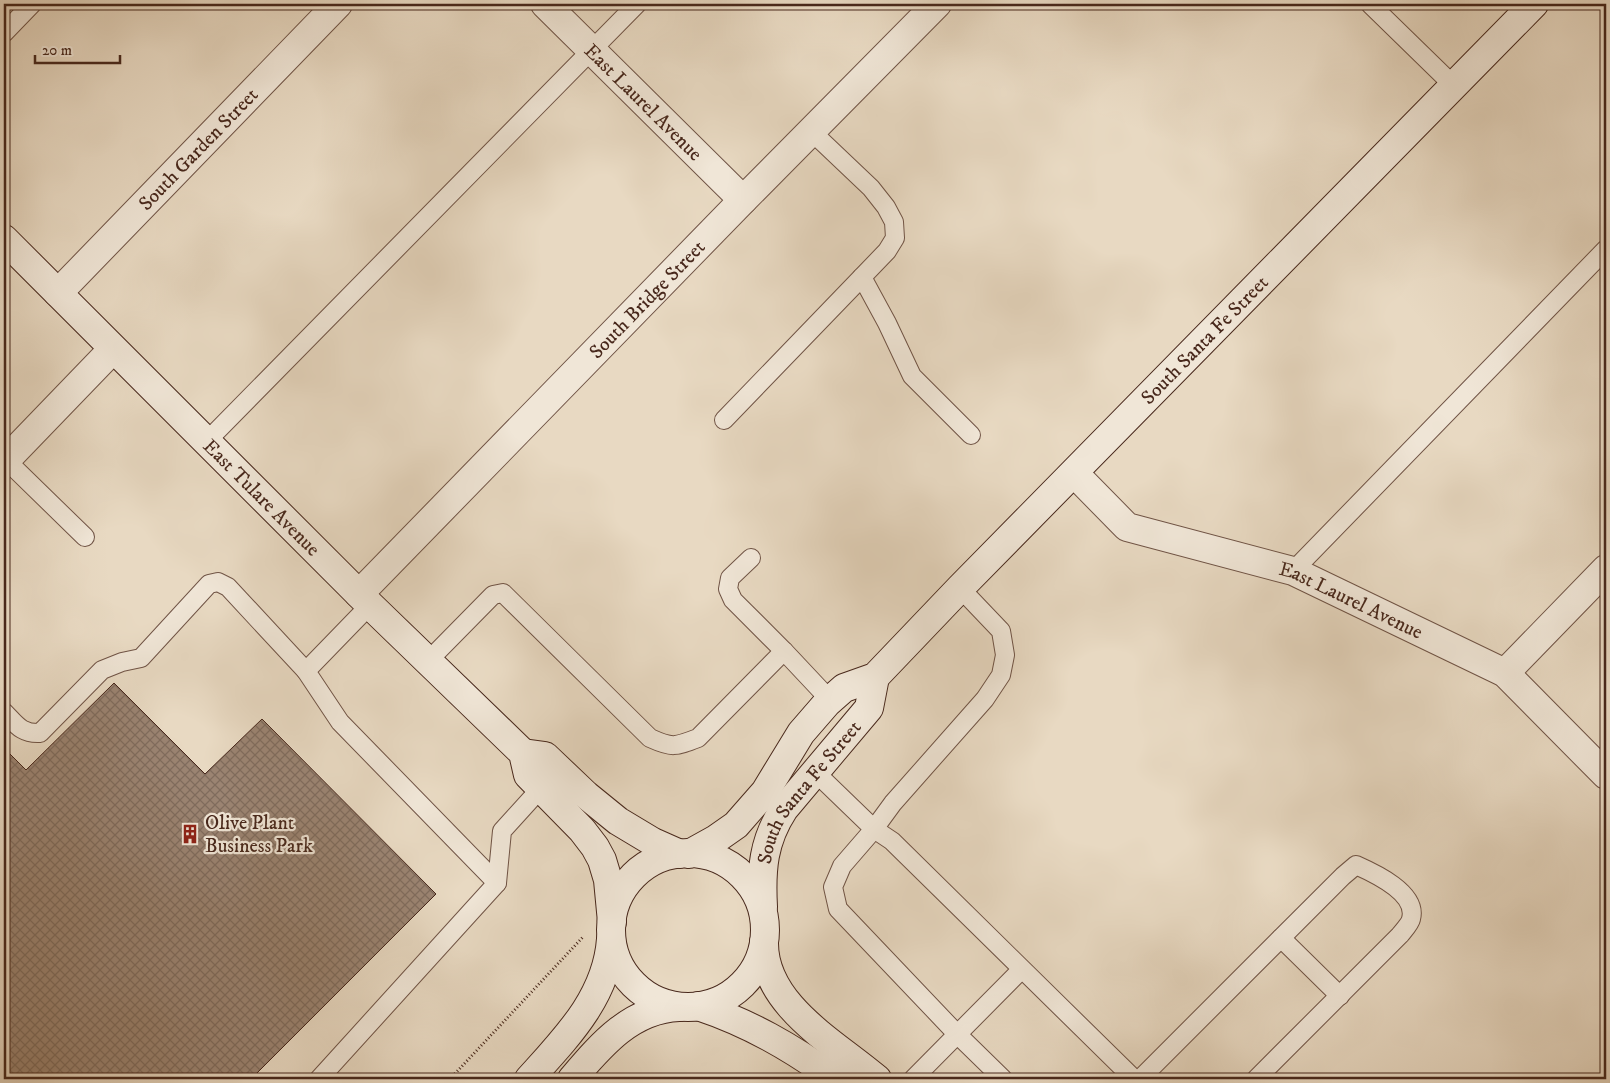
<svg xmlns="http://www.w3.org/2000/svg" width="1610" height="1083" viewBox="0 0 1610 1083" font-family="'IM FELL DW Pica',serif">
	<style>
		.building { fill: url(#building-cross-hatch); stroke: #48281c }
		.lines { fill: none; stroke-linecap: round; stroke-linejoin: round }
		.lane-casing { stroke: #705446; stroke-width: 20 }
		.street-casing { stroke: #705446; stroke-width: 30 }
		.secondary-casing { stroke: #48281c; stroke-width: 30 }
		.path { stroke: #48281c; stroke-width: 3; stroke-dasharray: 1 2.5; stroke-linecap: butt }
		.lane { stroke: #f0e6d7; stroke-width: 18 }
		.street { stroke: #f0e6d7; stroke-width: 28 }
		.secondary { stroke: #f0e6d7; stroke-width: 28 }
		.labels { text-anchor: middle; stroke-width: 4.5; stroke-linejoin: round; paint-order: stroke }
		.street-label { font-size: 20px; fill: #48281c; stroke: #f0e6d7 }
		.poi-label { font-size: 20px; fill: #48281c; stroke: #f0e6d7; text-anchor: start }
	</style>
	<defs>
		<pattern id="building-cross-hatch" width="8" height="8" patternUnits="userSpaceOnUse" patternTransform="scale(1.25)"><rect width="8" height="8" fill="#9b8472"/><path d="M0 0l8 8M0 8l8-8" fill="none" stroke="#806c5d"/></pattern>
	</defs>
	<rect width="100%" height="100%" fill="#e8d9c2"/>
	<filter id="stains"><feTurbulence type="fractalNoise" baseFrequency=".004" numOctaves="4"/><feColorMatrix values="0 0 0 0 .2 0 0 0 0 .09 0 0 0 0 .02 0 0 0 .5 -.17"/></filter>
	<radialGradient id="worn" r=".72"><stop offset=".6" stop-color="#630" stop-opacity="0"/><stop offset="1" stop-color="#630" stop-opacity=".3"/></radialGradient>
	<path class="building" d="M114,683L205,774L262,719L436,894L251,1079H4V748L26,770Z"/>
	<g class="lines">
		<defs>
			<g id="lane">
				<path d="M1370,4L1453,85"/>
				<path d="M4,33L32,4"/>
				<path d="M862,277L887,323L912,376L971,435"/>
				<path d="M724,420L862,277L887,251L895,238L894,222L886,207L871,188L811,131"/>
				<path d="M207,441L637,4"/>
				<path d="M6,460L85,537"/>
				<path d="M751,558L730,578L728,589L733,600L784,651L830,700"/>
				<path d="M1293,571L1606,249"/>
				<path d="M960,588L1001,631L1005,655L1001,675L985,699L893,803L874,829L842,866L833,887L838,909L957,1034L1003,1079"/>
				<path d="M370,605L306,671L340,722L497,883"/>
				<path d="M428,661L493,595L503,593L650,738C672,748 675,747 698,738L784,651"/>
				<path d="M4,712C16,724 21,734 40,733L102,670L122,662L141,658L209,584L218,582L228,587L306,671"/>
				<path d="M815,772L874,829L892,841L1134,1079"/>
				<path d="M1281,938L1340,996"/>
				<path d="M319,1079L497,883L502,831L541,788"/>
				<path d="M913,1079L1021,970"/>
				<path d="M1140,1079L1343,876L1356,865C1374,873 1418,893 1411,919C1410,924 1403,931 1400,935L1256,1079"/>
			</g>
			<g id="street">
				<path id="s1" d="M545,4L743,200"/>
				<path id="s2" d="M58,293L338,4"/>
				<path d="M4,462L113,349"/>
				<path id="s3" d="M1074,473L1127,527L1293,571L1505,673L1606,775"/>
				<path id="s4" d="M359,594L743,200L937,4"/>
				<path d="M1505,673L1606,569"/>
			</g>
			<g id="secondary">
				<path id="s5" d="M4,239L370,605L523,753L528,775L582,830L595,847L602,860L608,880L612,922"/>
				<path d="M523,753L545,756L586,795L618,821L653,842L680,854"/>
				<circle cx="688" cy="930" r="77"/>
				<path id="s6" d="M689,854L716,839L736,825L765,792L801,733L827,703L844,688L875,677L960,588L1534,4"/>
				<path id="s7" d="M763,907C761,870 763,841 784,809L869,708L875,677"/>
				<path d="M764,942C763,1005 835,1043 877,1079"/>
				<path d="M698,1006C749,1023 791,1047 835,1079"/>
				<path d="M529,1079C566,1038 607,997 611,939"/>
				<path d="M572,1079C601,1045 631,1009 679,1007"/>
			</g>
		</defs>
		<use href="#lane" class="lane-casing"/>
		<use href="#street" class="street-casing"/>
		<use href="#secondary" class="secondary-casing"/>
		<path class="path" d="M450,1079L583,937"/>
		<use href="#lane" class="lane"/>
		<use href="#street" class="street"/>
		<use href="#secondary" class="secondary"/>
	</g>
	<defs>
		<symbol id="building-bare" viewBox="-9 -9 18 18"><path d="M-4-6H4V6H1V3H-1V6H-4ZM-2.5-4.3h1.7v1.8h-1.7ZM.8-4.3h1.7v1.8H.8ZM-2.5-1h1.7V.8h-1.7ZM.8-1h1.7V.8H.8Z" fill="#8f2418" stroke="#f0e6d7" stroke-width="2.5" paint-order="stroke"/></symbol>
	</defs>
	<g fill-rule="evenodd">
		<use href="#building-bare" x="176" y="820" width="28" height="28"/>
	</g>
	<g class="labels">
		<g class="street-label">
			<text dy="7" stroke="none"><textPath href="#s1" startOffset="139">East Laurel Avenue</textPath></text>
			<text dy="7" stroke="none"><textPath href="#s2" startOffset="201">South Garden Street</textPath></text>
			<text dy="7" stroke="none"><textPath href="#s4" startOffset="412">South Bridge Street</textPath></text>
			<text dy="7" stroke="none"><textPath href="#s6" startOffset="735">South Santa Fe Street</textPath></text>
			<text dy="7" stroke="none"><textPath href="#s5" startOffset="365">East Tulare Avenue</textPath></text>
			<text dy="7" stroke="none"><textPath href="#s3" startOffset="312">East Laurel Avenue</textPath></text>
			<text dy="7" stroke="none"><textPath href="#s7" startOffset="129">South Santa Fe Street</textPath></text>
		</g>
		<g class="poi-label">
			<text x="205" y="829">Olive Plant<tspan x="205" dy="23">Business Park</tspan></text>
		</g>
	</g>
	<rect width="1610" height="1083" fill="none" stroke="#e8d9c2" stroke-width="20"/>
	<rect x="5" y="5" width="1600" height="1073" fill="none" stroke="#48281c" stroke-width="2.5"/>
	<rect x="10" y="10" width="1590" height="1063" fill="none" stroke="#48281c"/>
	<path d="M35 55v8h85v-8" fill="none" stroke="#48281c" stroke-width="2.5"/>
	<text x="42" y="55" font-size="15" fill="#48281c" stroke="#f0e6d7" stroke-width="4" paint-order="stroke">20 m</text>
	<rect width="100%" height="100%" filter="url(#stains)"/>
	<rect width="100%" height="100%" fill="url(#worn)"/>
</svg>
